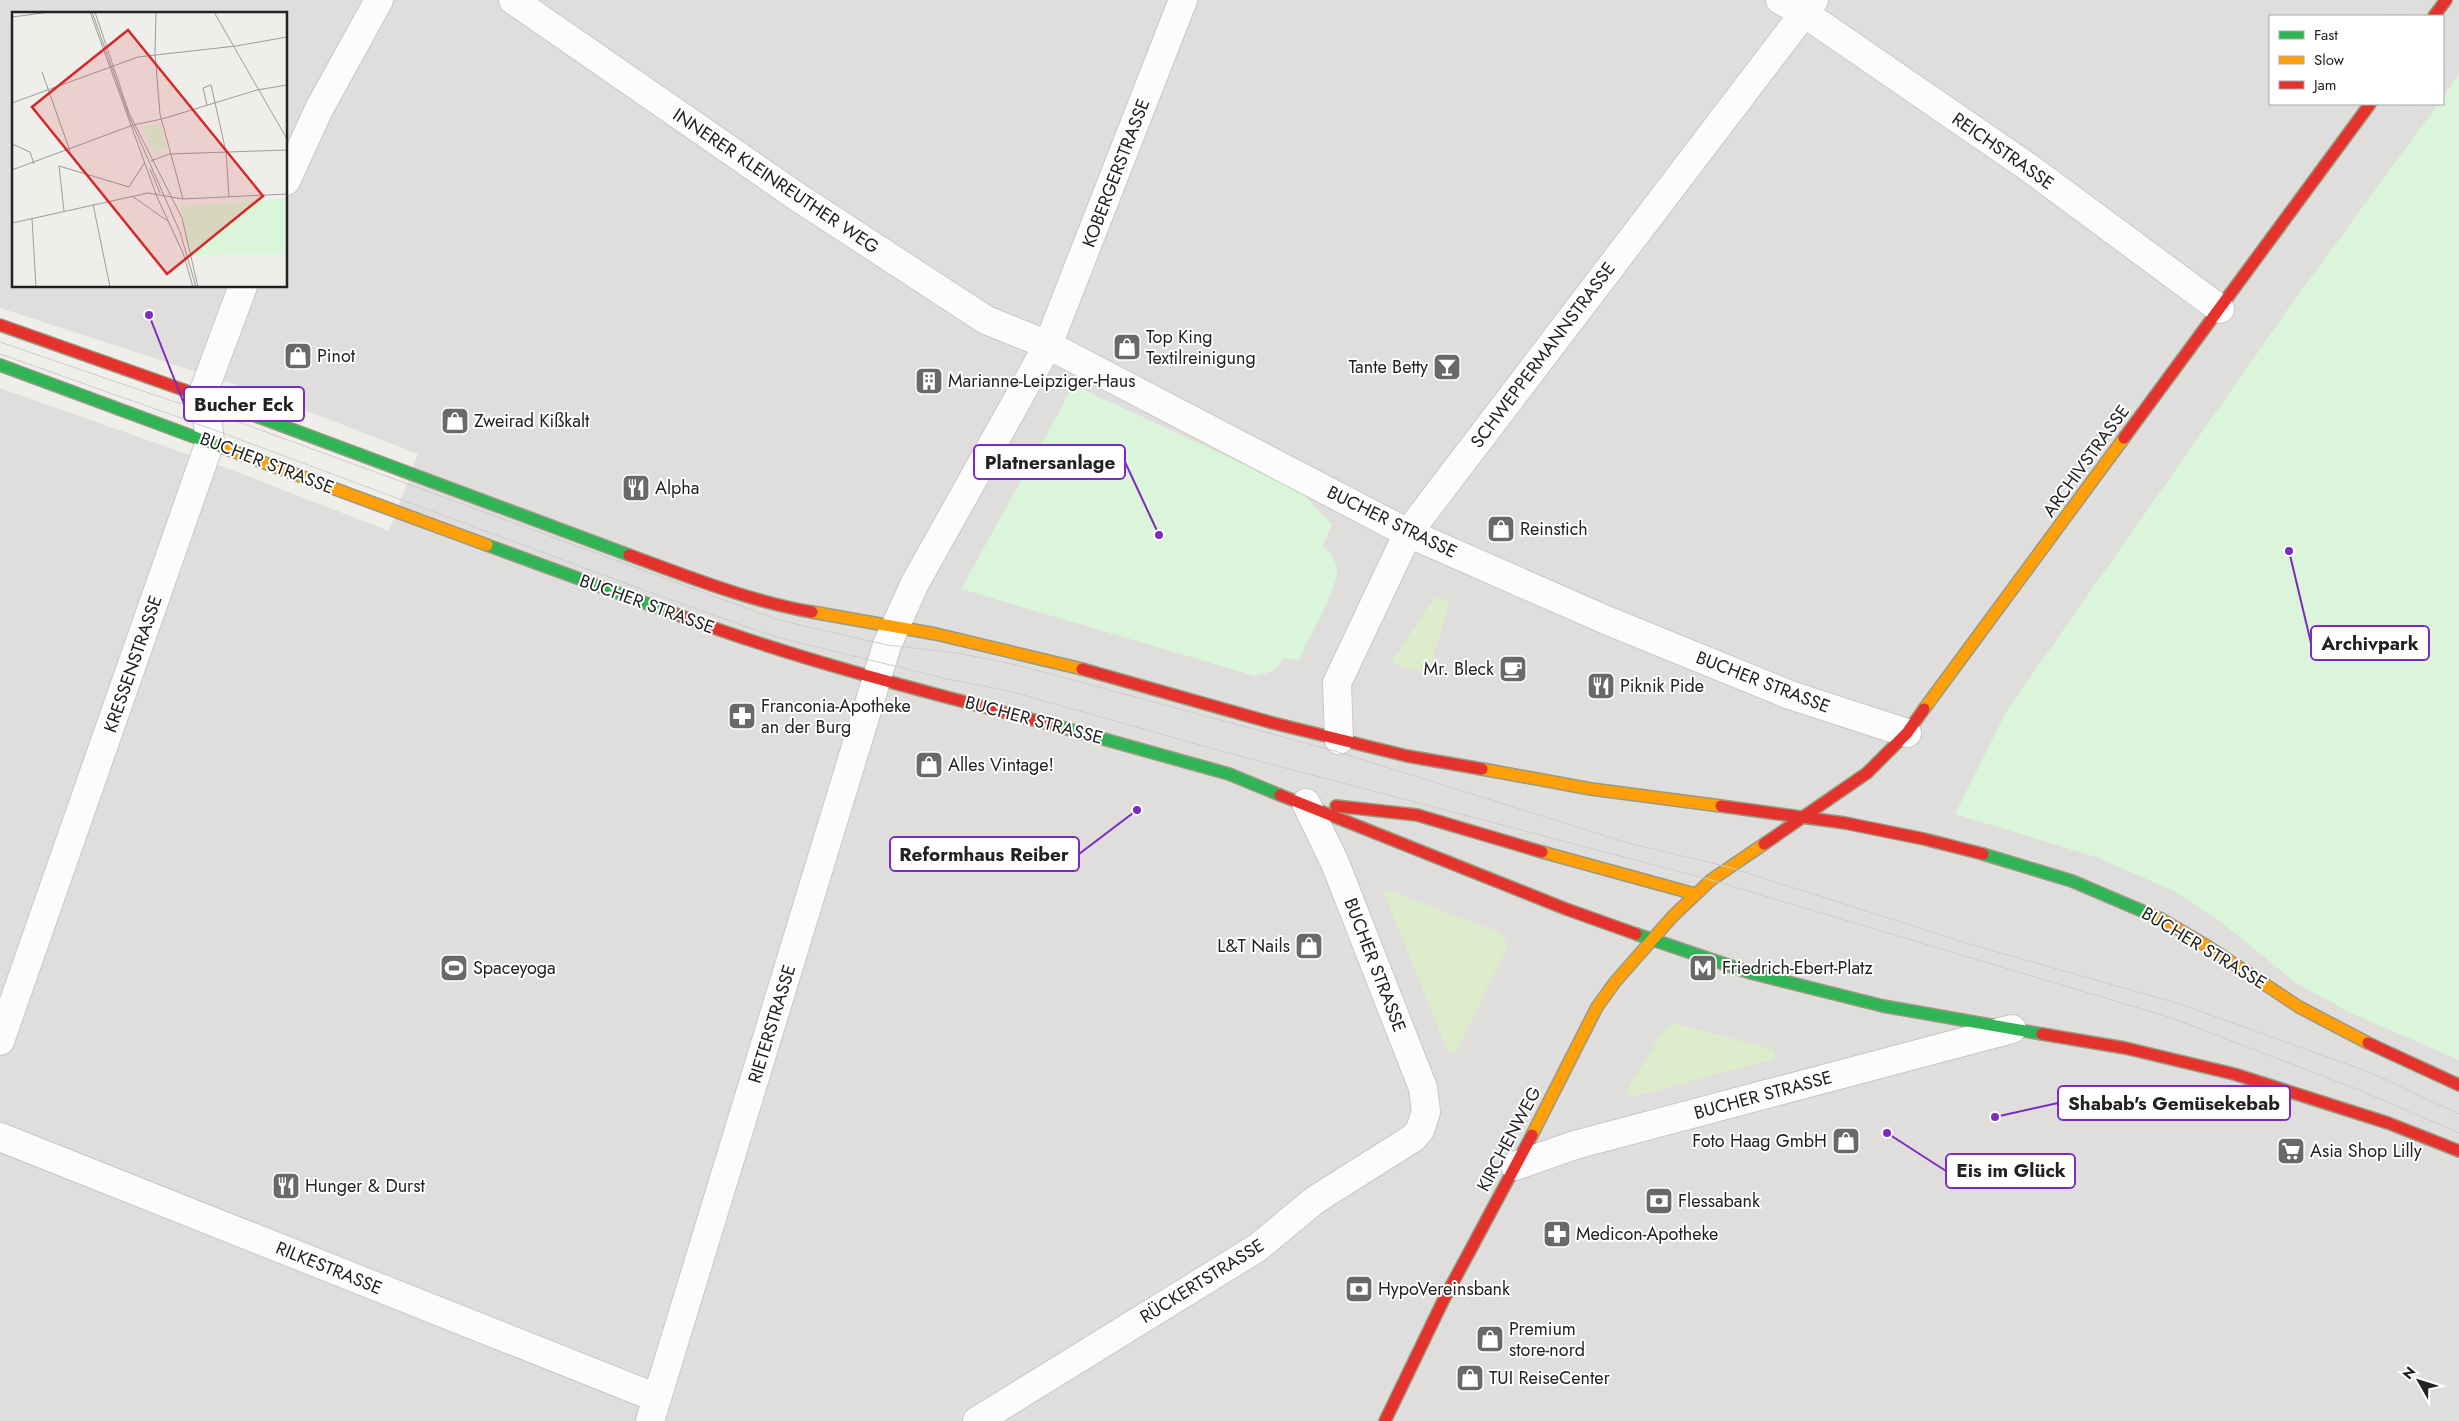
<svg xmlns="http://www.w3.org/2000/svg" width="2459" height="1421" viewBox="0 0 2459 1421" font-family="Jost,sans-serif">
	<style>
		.residential { fill: #dfdedc; fill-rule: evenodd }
		.grass { fill: #ddeccb }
		.park { fill: #daf5da }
		.parking { fill: #e0dfde }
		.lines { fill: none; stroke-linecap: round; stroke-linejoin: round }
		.street-casing { stroke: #c9c8c7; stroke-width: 30 }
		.fast-casing { stroke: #999a82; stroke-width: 14 }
		.slow-casing { stroke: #999a82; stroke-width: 14 }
		.jam-casing { stroke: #999a82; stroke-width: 14 }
		.street { stroke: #fdfcfc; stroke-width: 28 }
		.fast { stroke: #30b455; stroke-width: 11 }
		.slow { stroke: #ff9f0a; stroke-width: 11 }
		.jam { stroke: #e5322d; stroke-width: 11 }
		.tram { stroke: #ccc; stroke-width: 1 }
		.labels { text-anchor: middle; stroke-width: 4; stroke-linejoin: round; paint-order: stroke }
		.street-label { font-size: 18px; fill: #222; stroke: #fff }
		.poi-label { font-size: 18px; fill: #222; stroke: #fff; text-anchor: start }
		.inset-road { fill: none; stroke: #9e9c9b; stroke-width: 1 }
		.view { fill: #d62828; fill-opacity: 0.15; stroke: #d62828; stroke-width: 2.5 }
		.inset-edge { fill: none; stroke: #222; stroke-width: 2.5 }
		.leader { fill: none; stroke: #7b2cbf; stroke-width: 2 }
		.callout-dot { fill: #7b2cbf; stroke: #fff; stroke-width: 2 }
		.callout { fill: #fff; stroke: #7b2cbf; stroke-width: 2 }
		.callout-label { font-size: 19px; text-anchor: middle; font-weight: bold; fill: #222 }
	</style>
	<rect width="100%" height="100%" fill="#f0eeeb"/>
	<path class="residential" d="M0,0H2459V1421H0V388L232,470L389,531L418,454L255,391L0,308ZM14,14H286V286H14ZM2270,16H2443V104H2270Z"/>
	<g class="grass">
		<path d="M1440,597L1449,604L1430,668L1426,672L1400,666L1392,661L1433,600Z"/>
		<path d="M1391,891L1502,934L1508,946L1455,1054L1447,1050L1384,893Z"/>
		<path d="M1673,1023L1774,1050L1775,1059L1631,1097L1627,1090L1665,1028Z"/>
	</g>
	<g class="park">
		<path d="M2459,74V1060L2353,1014L2296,983L2221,922L2176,892L2096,857L1955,814L2006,712L2291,305L2438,104H2443V97Z"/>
		<path d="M1074,385L1299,490L1332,524L1323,546C1329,553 1336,559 1337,569C1337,590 1308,639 1299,660L1284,658L1273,671L1255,676L961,589Z"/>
	</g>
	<g class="parking">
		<path d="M30,0H146L150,2L145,14H60Z"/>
		<path d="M2400,0H2420L2408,16H2388Z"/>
		<path d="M2459,21V40L2443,62V44Z"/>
		<path d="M2399,104H2413L2001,683L1986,684L2080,548Z"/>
		<path d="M1337,902L1409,1083L1397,1088L1324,907Z"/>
		<path d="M1987,1053L1990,1066L1875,1094L1872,1081Z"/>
		<path d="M1828,1092L1831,1106L1726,1133L1722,1120Z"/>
		<path d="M1691,1129L1694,1141L1627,1159L1624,1146Z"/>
		<path d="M1375,1130L1393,1133L1307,1188L1298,1174Z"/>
		<path d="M1209,1235L1224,1261L956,1421H898Z"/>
		<path d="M1743,1374L1814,1406L1808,1421H1720Z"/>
	</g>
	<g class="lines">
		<defs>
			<g id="street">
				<path d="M513,0L796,196L986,320L1048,345L1408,533L1606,620L1790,695L1907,733"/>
				<path d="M1780,0L1804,13L2028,167L2220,309"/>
				<path d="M286,181L319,109L379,0"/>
				<path d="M1339,740L1337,683L1408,533L1814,0"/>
				<path d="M0,1041L210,442L206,410L202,396L243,286"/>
				<path d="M0,1137L657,1398"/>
				<path d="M1515,1166L1575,1145L2012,1029"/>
				<path d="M650,1421L887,645L915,583L1048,345L1183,0"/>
				<path d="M977,1421L1257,1248L1315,1200L1413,1138L1420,1130L1426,1112L1423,1088L1335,863L1306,803"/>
			</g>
			<g id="fast">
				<path d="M0,365L224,448"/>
				<path d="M232,407L629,555"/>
				<path d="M487,545L678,615"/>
				<path d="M1057,726L1229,774L1280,795"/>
				<path d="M1983,854L2072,881L2161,919"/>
				<path d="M1636,934L1751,973L1883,1006L2042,1034"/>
			</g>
			<g id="slow">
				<path d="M224,448L487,545"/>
				<path d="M812,612L936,634L1082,669"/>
				<path d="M1924,709L2124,438"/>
				<path d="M1482,769L1591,789L1721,806"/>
				<path d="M1542,852L1695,894"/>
				<path d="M2161,919L2207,946L2299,1007L2368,1043"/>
				<path d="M1532,1135L1597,1007L1615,982L1673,916L1711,880L1764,844"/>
			</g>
			<g id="jam">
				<path d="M2434,16L2446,0"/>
				<path d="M0,325L232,407"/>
				<path d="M2124,438L2370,104"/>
				<path d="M629,555C689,577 749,601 812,612"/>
				<path d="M678,615C801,661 930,693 1057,726"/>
				<path d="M1082,669L1273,723L1407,756L1482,769"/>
				<path d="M1280,795L1566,909L1636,934"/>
				<path d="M1336,806L1417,815L1542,852"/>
				<path d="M1721,806L1845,823L1924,839L1983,854"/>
				<path d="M1764,844L1867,773L1907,733L1924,709"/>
				<path d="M2042,1034L2125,1048L2234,1074L2388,1123L2459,1151"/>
				<path d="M2368,1043L2459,1085"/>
				<path d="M1385,1421L1443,1301L1532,1135"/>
			</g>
		</defs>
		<use href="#street" class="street-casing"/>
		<use href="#fast" class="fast-casing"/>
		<use href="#slow" class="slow-casing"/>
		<use href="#jam" class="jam-casing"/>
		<use href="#street" class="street"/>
		<use href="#fast" class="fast"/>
		<use href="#slow" class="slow"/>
		<use href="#jam" class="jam"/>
		<g class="tram">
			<path d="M0,342L172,401L206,410L779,620L887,645L958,653L1017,665L1335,751L1628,843L1728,867L1976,946L2180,1004L2369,1072L2459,1114"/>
			<path d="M0,354L209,428L649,592L773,636L947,679L1009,691L1221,751L1711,880L2172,1018L2359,1090L2459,1133"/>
		</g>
	</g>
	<defs>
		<symbol id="shop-square" viewBox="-11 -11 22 22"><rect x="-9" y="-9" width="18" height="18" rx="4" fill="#6a6968" stroke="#fff"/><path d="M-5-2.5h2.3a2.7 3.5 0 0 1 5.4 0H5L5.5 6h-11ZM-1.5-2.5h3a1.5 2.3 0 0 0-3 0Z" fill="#fff"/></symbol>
		<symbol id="bar-square" viewBox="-11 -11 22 22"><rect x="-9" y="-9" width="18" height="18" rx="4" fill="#6a6968" stroke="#fff"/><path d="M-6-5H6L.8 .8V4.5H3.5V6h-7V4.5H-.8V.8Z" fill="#fff"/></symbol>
		<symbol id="building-square" viewBox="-11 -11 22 22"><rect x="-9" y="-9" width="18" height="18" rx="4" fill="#6a6968" stroke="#fff"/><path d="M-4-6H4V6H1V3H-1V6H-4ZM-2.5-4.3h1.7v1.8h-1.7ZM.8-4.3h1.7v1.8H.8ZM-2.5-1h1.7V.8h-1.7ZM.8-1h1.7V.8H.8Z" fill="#fff"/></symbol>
		<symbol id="restaurant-square" viewBox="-11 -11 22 22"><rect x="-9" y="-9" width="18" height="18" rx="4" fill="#6a6968" stroke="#fff"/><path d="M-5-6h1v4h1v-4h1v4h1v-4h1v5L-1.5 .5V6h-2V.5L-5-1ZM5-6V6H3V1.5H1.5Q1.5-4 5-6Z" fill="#fff"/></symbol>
		<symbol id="cafe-square" viewBox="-11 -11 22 22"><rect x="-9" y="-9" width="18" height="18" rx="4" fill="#6a6968" stroke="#fff"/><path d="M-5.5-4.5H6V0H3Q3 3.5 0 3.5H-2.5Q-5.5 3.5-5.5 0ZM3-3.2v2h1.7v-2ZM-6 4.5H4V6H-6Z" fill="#fff"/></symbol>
		<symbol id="pharmacy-square" viewBox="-11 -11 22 22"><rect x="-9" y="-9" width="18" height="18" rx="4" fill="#6a6968" stroke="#fff"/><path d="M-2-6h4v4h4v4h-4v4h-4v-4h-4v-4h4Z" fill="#fff"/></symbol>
		<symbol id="stadium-square" viewBox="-11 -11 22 22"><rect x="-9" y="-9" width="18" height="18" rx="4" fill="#6a6968" stroke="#fff"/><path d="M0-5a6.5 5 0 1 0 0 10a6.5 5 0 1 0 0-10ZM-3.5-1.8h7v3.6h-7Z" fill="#fff"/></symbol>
		<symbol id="metro-square" viewBox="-11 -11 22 22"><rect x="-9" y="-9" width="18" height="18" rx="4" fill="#6a6968" stroke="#fff"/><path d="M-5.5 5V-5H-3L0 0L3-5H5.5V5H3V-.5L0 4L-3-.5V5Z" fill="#fff"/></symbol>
		<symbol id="supermarket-square" viewBox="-11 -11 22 22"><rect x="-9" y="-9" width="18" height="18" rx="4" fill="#6a6968" stroke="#fff"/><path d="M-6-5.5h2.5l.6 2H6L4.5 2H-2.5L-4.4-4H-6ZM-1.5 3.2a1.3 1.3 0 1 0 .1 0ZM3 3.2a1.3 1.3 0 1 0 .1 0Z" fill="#fff"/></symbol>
		<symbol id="bank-square" viewBox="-11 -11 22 22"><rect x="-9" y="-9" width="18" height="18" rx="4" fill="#6a6968" stroke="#fff"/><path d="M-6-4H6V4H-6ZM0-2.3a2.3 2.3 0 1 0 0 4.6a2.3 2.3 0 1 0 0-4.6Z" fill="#fff"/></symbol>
	</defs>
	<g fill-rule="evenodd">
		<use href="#shop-square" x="1111" y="331" width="32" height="32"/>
		<use href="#shop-square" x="282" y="340" width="32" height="32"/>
		<use href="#bar-square" x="1431" y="351" width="32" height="32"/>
		<use href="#building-square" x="913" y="365" width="32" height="32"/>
		<use href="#shop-square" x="439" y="405" width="32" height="32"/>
		<use href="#restaurant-square" x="620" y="472" width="32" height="32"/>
		<use href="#shop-square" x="1485" y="513" width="32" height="32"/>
		<use href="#cafe-square" x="1497" y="653" width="32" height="32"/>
		<use href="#restaurant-square" x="1585" y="670" width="32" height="32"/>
		<use href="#pharmacy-square" x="726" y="700" width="32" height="32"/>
		<use href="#shop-square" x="913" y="749" width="32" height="32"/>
		<use href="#shop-square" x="1293" y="930" width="32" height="32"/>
		<use href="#stadium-square" x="438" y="952" width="32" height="32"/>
		<use href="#metro-square" x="1687" y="952" width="32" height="32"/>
		<use href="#shop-square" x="1830" y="1125" width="32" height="32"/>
		<use href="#supermarket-square" x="2275" y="1135" width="32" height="32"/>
		<use href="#restaurant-square" x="270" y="1170" width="32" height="32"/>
		<use href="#bank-square" x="1643" y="1185" width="32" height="32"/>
		<use href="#pharmacy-square" x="1541" y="1218" width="32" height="32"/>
		<use href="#bank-square" x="1343" y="1273" width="32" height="32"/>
		<use href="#shop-square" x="1474" y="1323" width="32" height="32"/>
		<use href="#shop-square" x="1454" y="1362" width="32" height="32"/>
	</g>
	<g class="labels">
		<g class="street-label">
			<text transform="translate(2003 151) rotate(35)" y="6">REICHSTRASSE</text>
			<text transform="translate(1116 173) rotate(-69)" y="6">KOBERGERSTRASSE</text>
			<text transform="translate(776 181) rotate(34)" y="6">INNERER KLEINREUTHER WEG</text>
			<text transform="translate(1543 355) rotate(-53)" y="6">SCHWEPPERMANNSTRASSE</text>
			<text transform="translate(2086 461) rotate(-54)" y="6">ARCHIVSTRASSE</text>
			<text transform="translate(267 463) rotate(21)" y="6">BUCHER STRASSE</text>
			<text transform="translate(1392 522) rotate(26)" y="6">BUCHER STRASSE</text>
			<text transform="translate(647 604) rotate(20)" y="6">BUCHER STRASSE</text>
			<text transform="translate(133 664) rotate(-71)" y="6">KRESSENSTRASSE</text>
			<text transform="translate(1763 682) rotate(21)" y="6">BUCHER STRASSE</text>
			<text transform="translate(1034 720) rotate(15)" y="6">BUCHER STRASSE</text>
			<text transform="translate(2204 948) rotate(31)" y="6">BUCHER STRASSE</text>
			<text transform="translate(1375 965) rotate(69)" y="6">BUCHER STRASSE</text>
			<text transform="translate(772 1024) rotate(-73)" y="6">RIETERSTRASSE</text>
			<text transform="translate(1763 1095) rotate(-15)" y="6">BUCHER STRASSE</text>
			<text transform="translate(1509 1139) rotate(-62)" y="6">KIRCHENWEG</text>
			<text transform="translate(329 1268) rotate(22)" y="6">RILKESTRASSE</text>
			<text transform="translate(1202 1281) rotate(-32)" y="6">RÜCKERTSTRASSE</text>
		</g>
		<g class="poi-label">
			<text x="1146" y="343">Top King<tspan x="1146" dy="21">Textilreinigung</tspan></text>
			<text x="317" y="362">Pinot</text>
			<text x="1428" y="373" text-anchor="end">Tante Betty</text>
			<text x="948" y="387">Marianne-Leipziger-Haus</text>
			<text x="474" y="427">Zweirad Kißkalt</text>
			<text x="655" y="494">Alpha</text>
			<text x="1520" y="535">Reinstich</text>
			<text x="1494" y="675" text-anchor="end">Mr. Bleck</text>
			<text x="1620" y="692">Piknik Pide</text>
			<text x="761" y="712">Franconia-Apotheke<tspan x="761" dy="21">an der Burg</tspan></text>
			<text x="948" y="771">Alles Vintage!</text>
			<text x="1290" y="952" text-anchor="end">L&amp;T Nails</text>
			<text x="473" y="974">Spaceyoga</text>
			<text x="1722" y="974">Friedrich-Ebert-Platz</text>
			<text x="1827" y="1147" text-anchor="end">Foto Haag GmbH</text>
			<text x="2310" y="1157">Asia Shop Lilly</text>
			<text x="305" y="1192">Hunger &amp; Durst</text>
			<text x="1678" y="1207">Flessabank</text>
			<text x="1576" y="1240">Medicon-Apotheke</text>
			<text x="1378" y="1295">HypoVereinsbank</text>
			<text x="1509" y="1335">Premium<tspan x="1509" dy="21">store-nord</tspan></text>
			<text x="1489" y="1384">TUI ReiseCenter</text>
		</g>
	</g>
	<g transform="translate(12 12)">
		<rect width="275" height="275" fill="#f0eeeb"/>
		<path d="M149,111L154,136L143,141L129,115ZM275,186V242L179,243L168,194Z" fill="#daf5da"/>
		<path class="inset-road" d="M78,0L145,185L171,241L181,275M80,0L117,104L168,220L184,275M83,0L117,101L170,206L186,275M144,0L143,42L148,102L171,187M202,0L275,127M0,5L38,0M30,60L58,139M0,91L126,45L224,34L275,25M195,93L191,76L199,73L214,140L217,185M0,132L18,140L22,152M139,149L157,142L275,138M138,157L148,181M0,158L121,113L150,107L245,78L275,73M120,184L157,210M81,192L98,275M52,199L47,154L117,175L133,150M20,207L24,275M0,211L136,181L171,187L275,182"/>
		<path class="view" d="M116,18L251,184L155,262L20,95Z"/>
		<rect width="275" height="275" class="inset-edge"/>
	</g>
	<path class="leader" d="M149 315L184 404M1159 535L1125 462M2289 551L2311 643M1137 810L1079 854M1995 1117L2058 1103M1887 1133L1946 1171"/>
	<g class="callout-dot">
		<circle cx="149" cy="315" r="5"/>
		<circle cx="1159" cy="535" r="5"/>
		<circle cx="2289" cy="551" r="5"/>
		<circle cx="1137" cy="810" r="5"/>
		<circle cx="1995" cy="1117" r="5"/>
		<circle cx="1887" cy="1133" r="5"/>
	</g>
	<g class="callout">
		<rect x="184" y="387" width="120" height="34" rx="5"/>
		<rect x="974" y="445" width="151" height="34" rx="5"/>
		<rect x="2311" y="626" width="118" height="34" rx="5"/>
		<rect x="890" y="837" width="189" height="34" rx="5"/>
		<rect x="2058" y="1086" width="232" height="34" rx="5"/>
		<rect x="1946" y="1154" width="129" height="34" rx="5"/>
	</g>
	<g class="callout-label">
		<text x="244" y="411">Bucher Eck</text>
		<text x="1050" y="469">Platnersanlage</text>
		<text x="2370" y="650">Archivpark</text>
		<text x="984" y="861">Reformhaus Reiber</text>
		<text x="2174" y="1110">Shabab's Gemüsekebab</text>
		<text x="2011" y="1177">Eis im Glück</text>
	</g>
	<rect x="2269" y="15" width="175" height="90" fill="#ffffff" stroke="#a7a7a7"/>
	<rect x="2279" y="31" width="25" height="8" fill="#30b455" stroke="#a7a7a7"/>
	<text x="2314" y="40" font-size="15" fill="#222222">Fast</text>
	<rect x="2279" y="56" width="25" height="8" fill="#ff9f0a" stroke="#a7a7a7"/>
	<text x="2314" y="65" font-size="15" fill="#222222">Slow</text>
	<rect x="2279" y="81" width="25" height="8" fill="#e5322d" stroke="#a7a7a7"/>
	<text x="2314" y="90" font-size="15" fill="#222222">Jam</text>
	<g transform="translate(2419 1381) rotate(309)" stroke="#ffffff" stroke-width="4" paint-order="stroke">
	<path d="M0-4L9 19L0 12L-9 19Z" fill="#222222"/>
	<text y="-8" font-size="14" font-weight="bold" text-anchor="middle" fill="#222222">N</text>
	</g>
</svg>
